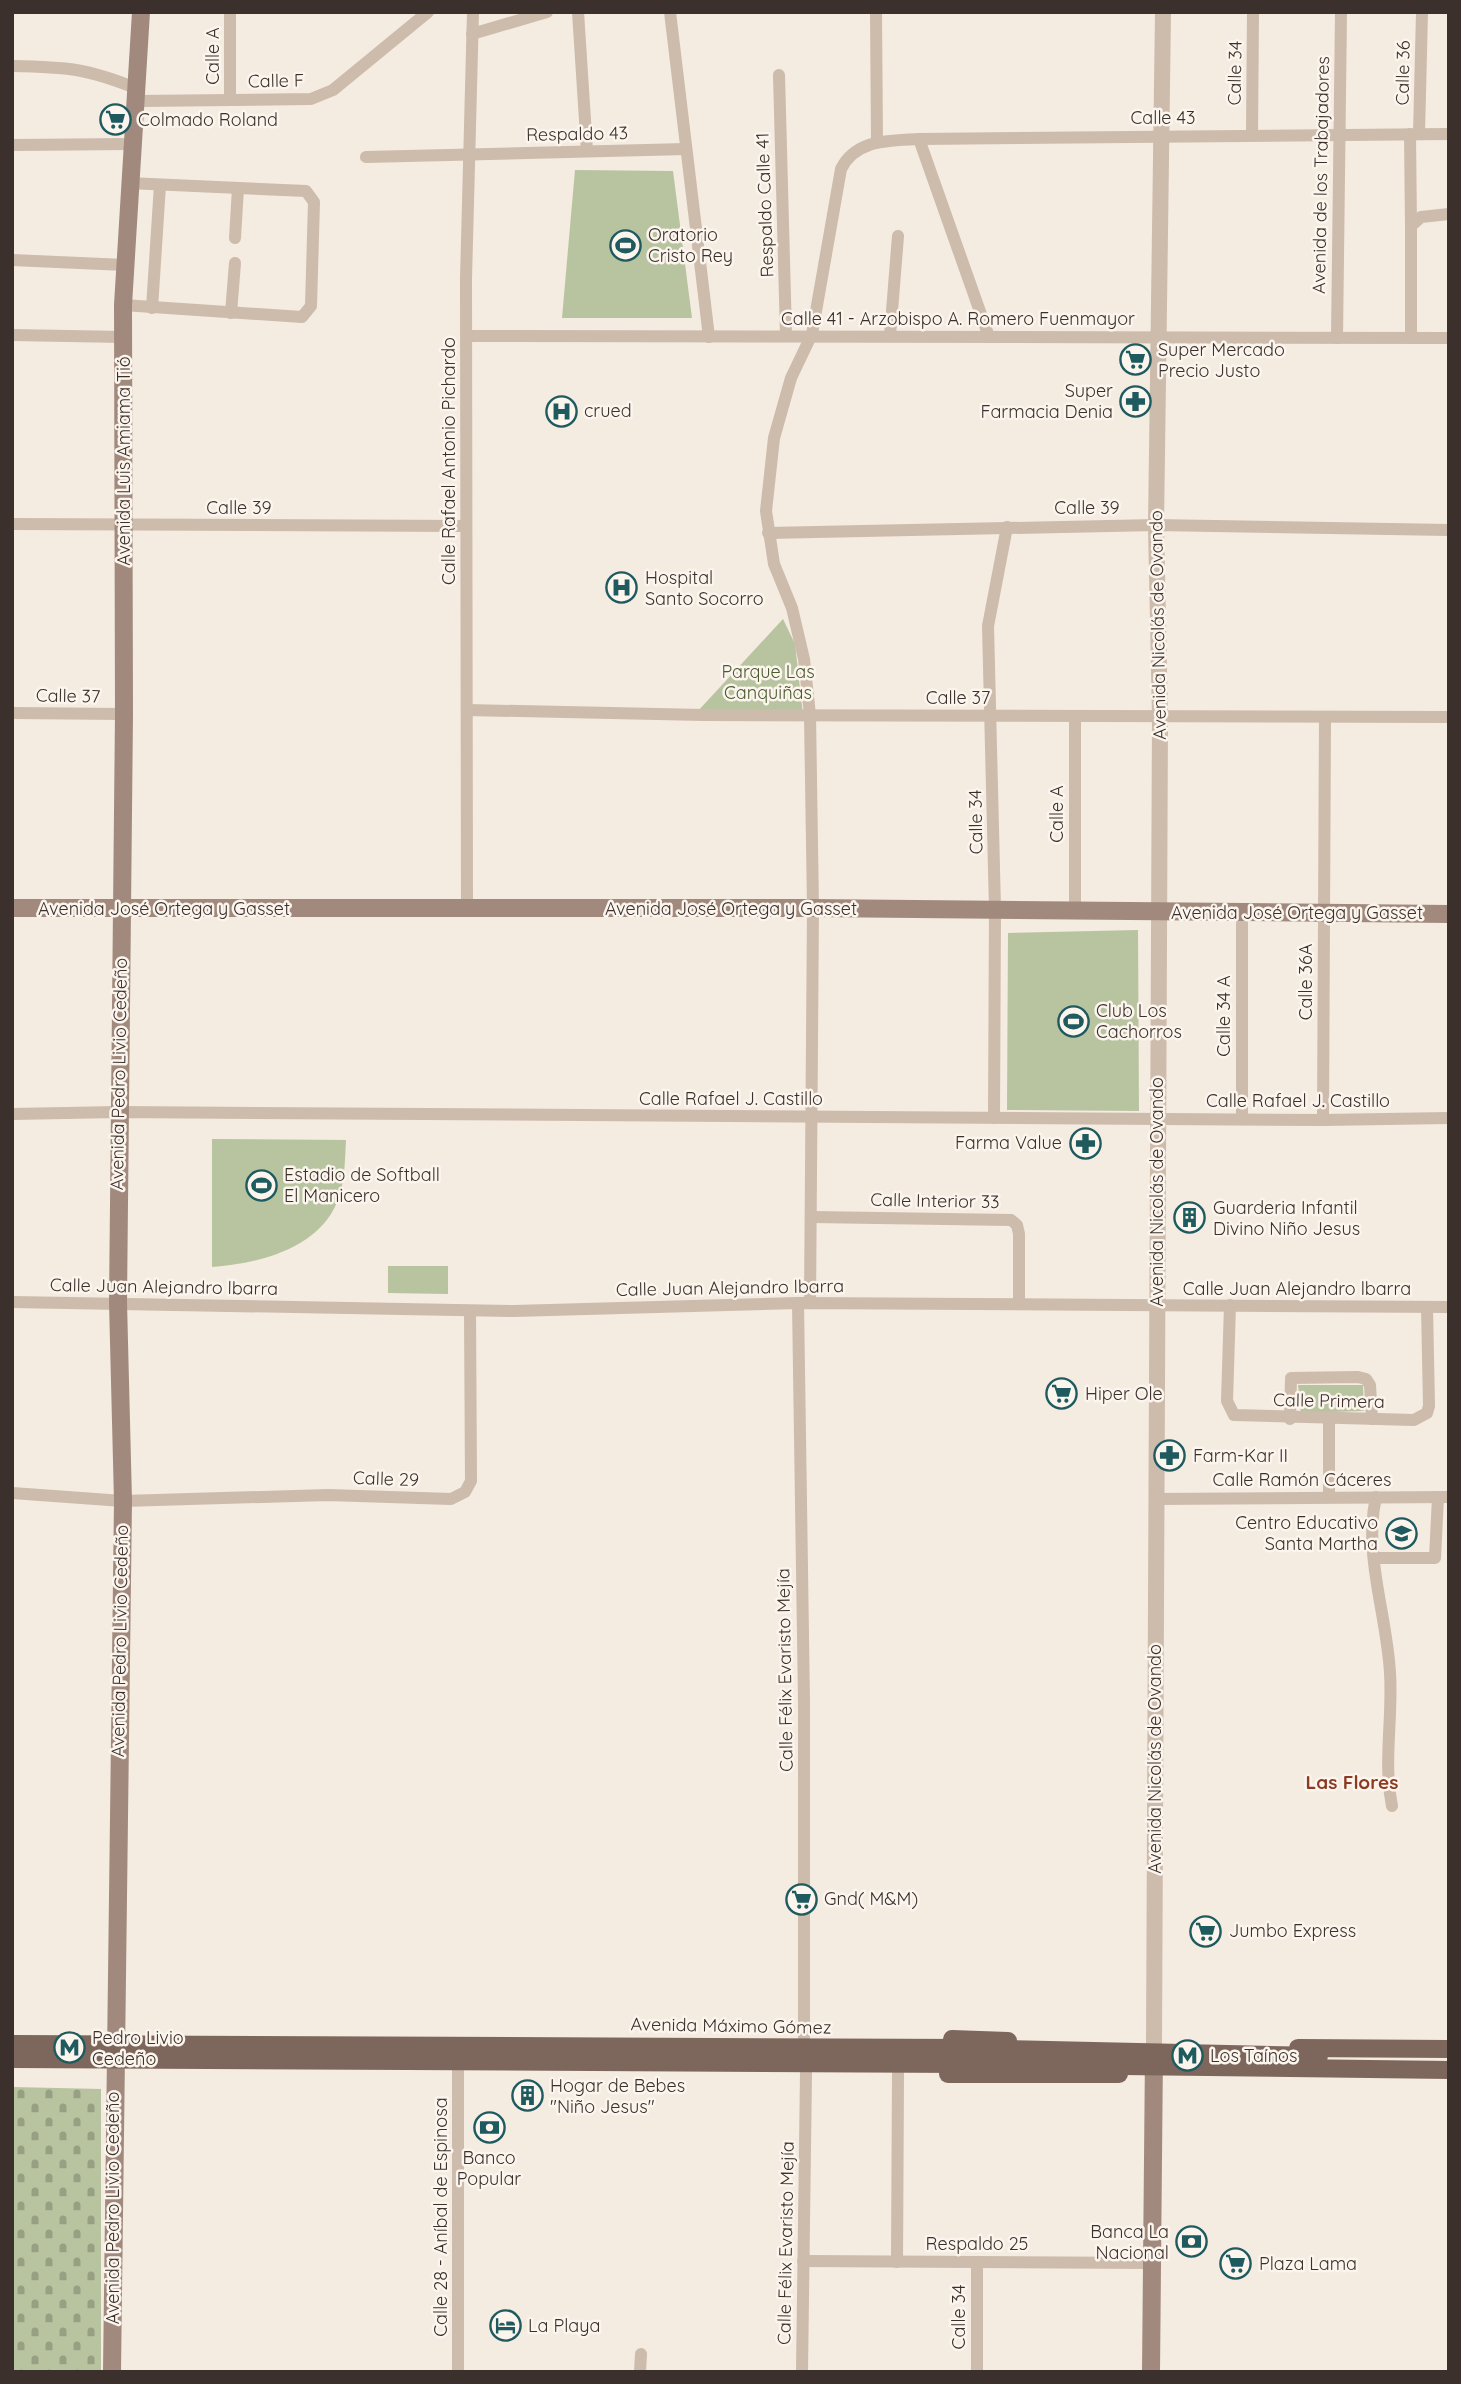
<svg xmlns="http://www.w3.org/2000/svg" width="1461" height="2384" viewBox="0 0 1461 2384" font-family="Quicksand,sans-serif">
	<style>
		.green { fill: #b8c4a0 }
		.cemetery { fill: url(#cemetery-stones) }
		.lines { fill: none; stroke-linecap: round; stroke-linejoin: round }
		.minor { stroke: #cdbbac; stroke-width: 12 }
		.tertiary { stroke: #cdbbac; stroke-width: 16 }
		.secondary { stroke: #a18a7d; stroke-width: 18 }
		.primary { stroke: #7d675c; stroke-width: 18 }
		.primary-bridge { stroke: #7d675c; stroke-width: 18 }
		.labels { text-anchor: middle; stroke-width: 5; stroke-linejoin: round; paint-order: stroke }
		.street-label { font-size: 18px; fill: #3b302b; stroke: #fbf5ee }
		.poi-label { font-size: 18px; fill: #3b302b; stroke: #fbf5ee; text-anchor: start }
		.park-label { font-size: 18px; fill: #4a5a2e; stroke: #fbf5ee }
		.neighbourhood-label { font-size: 19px; font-weight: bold; fill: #8c3b22; stroke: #fbf5ee }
	</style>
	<defs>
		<pattern id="cemetery-stones" width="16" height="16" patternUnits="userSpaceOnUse" patternTransform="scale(1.75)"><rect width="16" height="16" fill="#b8c4a0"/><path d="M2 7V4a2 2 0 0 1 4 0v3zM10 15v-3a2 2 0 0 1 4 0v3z" fill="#97a083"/></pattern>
	</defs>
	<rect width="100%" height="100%" fill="#f4ebe1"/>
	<g class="green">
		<path d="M575,170L673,171L692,318H562Z"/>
		<path d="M783,619L795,644L803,715L697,712Z"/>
		<path d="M1138,930L1139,1111L1007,1110L1008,933Z"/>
		<path d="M212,1139L346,1140C345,1158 345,1177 340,1194C324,1248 261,1263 212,1267Z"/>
		<path d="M388,1266H448V1294L388,1293Z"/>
		<path d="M1298,1385H1363L1364,1411L1301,1413Z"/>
	</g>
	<path class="cemetery" d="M12,2087L101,2089V2372H12Z"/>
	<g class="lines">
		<g class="minor">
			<path d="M578,12L587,151"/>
			<path d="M670,12L709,337"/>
			<path d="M876,12L877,142"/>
			<path d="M472,34L547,12"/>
			<path d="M12,66C67,67 86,68 138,89"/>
			<path d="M779,75L786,335"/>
			<path d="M230,100V12"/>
			<path d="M137,101L311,99L333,90L428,12"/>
			<path d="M1410,134L1411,226"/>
			<path d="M1419,134L1422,12"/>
			<path d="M1252,135L1253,12"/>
			<path d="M919,139L989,337"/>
			<path d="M12,145L131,144"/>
			<path d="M366,157L686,149"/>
			<path d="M235,238L238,188"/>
			<path d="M12,260L125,265"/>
			<path d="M123,305L302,317L311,306L314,202L306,191L128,183"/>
			<path d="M152,308L160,185"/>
			<path d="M231,313L235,263"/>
			<path d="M12,335L124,337"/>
			<path d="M467,336L1449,338"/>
			<path d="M890,336L898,236"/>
			<path d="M1337,338L1341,12"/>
			<path d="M1411,338V226L1421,217L1449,214"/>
			<path d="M12,524L465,526"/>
			<path d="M768,533L1156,525L1449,530"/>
			<path d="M467,710L703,715L1449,717"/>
			<path d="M12,713L124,714"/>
			<path d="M1075,716V911"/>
			<path d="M467,910L466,279L473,12"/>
			<path d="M12,1114L118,1112L1323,1120L1449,1118"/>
			<path d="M994,1118L995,909L988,626L1007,527"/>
			<path d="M1242,1119V913"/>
			<path d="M1323,1120L1325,718"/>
			<path d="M812,1217L1011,1220L1017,1225L1019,1234V1304"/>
			<path d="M12,1302L514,1311L798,1303L1449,1307"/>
			<path d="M798,1303L804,1702V2037"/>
			<path d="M810,1303L813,908L810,715L804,659L792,608L774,564L766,511L774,438L791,378L812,334L841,169C856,139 889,141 919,139L1449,134"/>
			<path d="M1230,1305L1227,1401L1234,1415L1414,1420L1427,1413L1429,1406L1427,1307"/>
			<path d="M1290,1419L1291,1378L1358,1377L1366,1379L1370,1385L1372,1419"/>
			<path d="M12,1493L123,1501L328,1495L451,1499L465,1492L471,1481L470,1311"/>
			<path d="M1329,1497V1419"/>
			<path d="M1376,1497C1363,1554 1387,1615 1390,1673C1393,1718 1383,1761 1392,1806"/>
			<path d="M1155,1499L1449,1497"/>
			<path d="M1374,1558H1435L1438,1497"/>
			<path d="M803,2261L1151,2263"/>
			<path d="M897,2262L898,2074"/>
			<path d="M977,2262V2372"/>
			<path d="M458,2372V2062"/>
			<path d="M640,2372L641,2354"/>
			<path d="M802,2372L806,2073"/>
		</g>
		<path class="tertiary" d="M1154,2046L1160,717L1156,525L1163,12"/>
		<g class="secondary">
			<path d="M12,908H813L1449,914"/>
			<path d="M112,2372L123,1501L118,1302L124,714L123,305L141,12"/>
			<path d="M1151,2372L1154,2053"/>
		</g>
		<g class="primary">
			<path d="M952,2039L1008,2041"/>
			<path d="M12,2044L965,2048"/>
			<path d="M1298,2048L1449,2049"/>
			<path d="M12,2059L965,2064"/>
			<path d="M948,2074H1119"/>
		</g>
		<g class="primary-bridge">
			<path d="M965,2048L1319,2056"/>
			<path d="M965,2064L1449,2070"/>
		</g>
	</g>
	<defs>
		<symbol id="supermarket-ring" viewBox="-11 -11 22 22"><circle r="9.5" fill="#fbf5ee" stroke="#1f5a5e" stroke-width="1.5"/><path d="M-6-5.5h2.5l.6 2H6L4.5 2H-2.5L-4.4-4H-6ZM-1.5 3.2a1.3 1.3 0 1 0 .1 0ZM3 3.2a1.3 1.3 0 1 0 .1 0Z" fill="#1f5a5e"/></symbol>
		<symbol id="stadium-ring" viewBox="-11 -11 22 22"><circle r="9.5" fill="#fbf5ee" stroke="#1f5a5e" stroke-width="1.5"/><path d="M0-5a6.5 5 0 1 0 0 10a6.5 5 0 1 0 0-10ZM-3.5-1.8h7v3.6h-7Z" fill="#1f5a5e"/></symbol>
		<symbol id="pharmacy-ring" viewBox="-11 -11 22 22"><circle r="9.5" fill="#fbf5ee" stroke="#1f5a5e" stroke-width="1.5"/><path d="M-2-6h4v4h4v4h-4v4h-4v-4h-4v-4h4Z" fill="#1f5a5e"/></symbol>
		<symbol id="hospital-ring" viewBox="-11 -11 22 22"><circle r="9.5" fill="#fbf5ee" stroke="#1f5a5e" stroke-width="1.5"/><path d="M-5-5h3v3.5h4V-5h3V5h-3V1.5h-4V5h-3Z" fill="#1f5a5e"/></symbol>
		<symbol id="building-ring" viewBox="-11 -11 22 22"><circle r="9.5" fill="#fbf5ee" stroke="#1f5a5e" stroke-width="1.5"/><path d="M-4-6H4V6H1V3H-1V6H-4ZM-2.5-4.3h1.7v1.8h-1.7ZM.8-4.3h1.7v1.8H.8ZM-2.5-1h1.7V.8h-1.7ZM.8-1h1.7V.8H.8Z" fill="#1f5a5e"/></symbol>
		<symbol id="school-ring" viewBox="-11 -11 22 22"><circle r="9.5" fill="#fbf5ee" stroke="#1f5a5e" stroke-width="1.5"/><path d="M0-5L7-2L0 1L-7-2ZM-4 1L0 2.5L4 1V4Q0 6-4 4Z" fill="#1f5a5e"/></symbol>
		<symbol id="metro-ring" viewBox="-11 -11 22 22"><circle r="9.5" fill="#fbf5ee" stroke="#1f5a5e" stroke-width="1.5"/><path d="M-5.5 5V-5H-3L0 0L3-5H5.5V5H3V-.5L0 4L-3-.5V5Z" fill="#1f5a5e"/></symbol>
		<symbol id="bank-ring" viewBox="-11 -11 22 22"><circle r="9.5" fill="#fbf5ee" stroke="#1f5a5e" stroke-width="1.5"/><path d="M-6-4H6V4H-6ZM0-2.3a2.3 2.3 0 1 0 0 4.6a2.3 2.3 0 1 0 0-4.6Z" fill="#1f5a5e"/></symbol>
		<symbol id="hotel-ring" viewBox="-11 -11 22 22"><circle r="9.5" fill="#fbf5ee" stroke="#1f5a5e" stroke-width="1.5"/><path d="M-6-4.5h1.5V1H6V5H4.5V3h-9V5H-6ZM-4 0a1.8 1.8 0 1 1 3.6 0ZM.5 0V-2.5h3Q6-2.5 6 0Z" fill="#1f5a5e"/></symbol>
	</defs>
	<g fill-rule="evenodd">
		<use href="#supermarket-ring" x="98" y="102" width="35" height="35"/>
		<use href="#stadium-ring" x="608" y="228" width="35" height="35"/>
		<use href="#supermarket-ring" x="1118" y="342" width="35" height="35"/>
		<use href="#pharmacy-ring" x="1118" y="384" width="35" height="35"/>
		<use href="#hospital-ring" x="544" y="394" width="35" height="35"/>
		<use href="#hospital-ring" x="604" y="570" width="35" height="35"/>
		<use href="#stadium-ring" x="1056" y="1004" width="35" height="35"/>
		<use href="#pharmacy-ring" x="1068" y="1126" width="35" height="35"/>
		<use href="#stadium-ring" x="244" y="1168" width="35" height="35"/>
		<use href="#building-ring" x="1172" y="1200" width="35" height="35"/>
		<use href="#supermarket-ring" x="1044" y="1376" width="35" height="35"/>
		<use href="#pharmacy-ring" x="1152" y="1438" width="35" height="35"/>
		<use href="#school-ring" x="1384" y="1516" width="35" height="35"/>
		<use href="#supermarket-ring" x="784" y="1882" width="35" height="35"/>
		<use href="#supermarket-ring" x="1188" y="1914" width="35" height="35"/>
		<use href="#metro-ring" x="52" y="2030" width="35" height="35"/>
		<use href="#metro-ring" x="1170" y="2038" width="35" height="35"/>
		<use href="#building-ring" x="510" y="2078" width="35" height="35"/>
		<use href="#bank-ring" x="472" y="2110" width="35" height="35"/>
		<use href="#bank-ring" x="1174" y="2224" width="35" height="35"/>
		<use href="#supermarket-ring" x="1218" y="2246" width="35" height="35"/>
		<use href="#hotel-ring" x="488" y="2308" width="35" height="35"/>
	</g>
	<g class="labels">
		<g class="street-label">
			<text transform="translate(213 56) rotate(-90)" y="6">Calle A</text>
			<text transform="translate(1235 73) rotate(-89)" y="6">Calle 34</text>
			<text transform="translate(1403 73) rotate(-89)" y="6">Calle 36</text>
			<text transform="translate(276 81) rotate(-1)" y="6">Calle F</text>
			<text x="1163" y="124">Calle 43</text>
			<text transform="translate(577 134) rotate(-1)" y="6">Respaldo 43</text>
			<text transform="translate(1321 175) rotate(-89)" y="6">Avenida de los Trabajadores</text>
			<text transform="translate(765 205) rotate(-92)" y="6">Respaldo Calle 41</text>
			<text x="958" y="325">Calle 41 - Arzobispo A. Romero Fuenmayor</text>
			<text transform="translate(124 461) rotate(-90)" y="6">Avenida Luis Amiama Tió</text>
			<text transform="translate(449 461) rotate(-90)" y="6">Calle Rafael Antonio Pichardo</text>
			<text x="239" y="514">Calle 39</text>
			<text x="1087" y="514">Calle 39</text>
			<text transform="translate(1158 625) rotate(-91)" y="6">Avenida Nicolás de Ovando</text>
			<text transform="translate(68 696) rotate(1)" y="6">Calle 37</text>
			<text x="958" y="704">Calle 37</text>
			<text transform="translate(1057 814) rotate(-90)" y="6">Calle A</text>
			<text transform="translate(976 822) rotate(-91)" y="6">Calle 34</text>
			<text x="164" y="915">Avenida José Ortega y Gasset</text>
			<text x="731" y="915">Avenida José Ortega y Gasset</text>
			<text x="1297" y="919">Avenida José Ortega y Gasset</text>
			<text transform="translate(1306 982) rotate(-90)" y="6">Calle 36A</text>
			<text transform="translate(1224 1016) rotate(-90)" y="6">Calle 34 A</text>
			<text transform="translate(119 1074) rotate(-89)" y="6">Avenida Pedro Livio Cedeño</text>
			<text x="731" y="1105">Calle Rafael J. Castillo</text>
			<text x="1298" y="1107">Calle Rafael J. Castillo</text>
			<text transform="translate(1157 1192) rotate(-90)" y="6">Avenida Nicolás de Ovando</text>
			<text transform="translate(935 1201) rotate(1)" y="6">Calle Interior 33</text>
			<text transform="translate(164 1287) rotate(1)" y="6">Calle Juan Alejandro lbarra</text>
			<text transform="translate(730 1288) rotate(-1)" y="6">Calle Juan Alejandro lbarra</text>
			<text x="1297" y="1295">Calle Juan Alejandro lbarra</text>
			<text transform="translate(1329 1401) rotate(1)" y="6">Calle Primera</text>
			<text transform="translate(386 1479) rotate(2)" y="6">Calle 29</text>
			<text x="1302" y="1486">Calle Ramón Cáceres</text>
			<text transform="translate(120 1641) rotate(-89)" y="6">Avenida Pedro Livio Cedeño</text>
			<text transform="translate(785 1670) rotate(-91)" y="6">Calle Félix Evaristo Mejía</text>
			<text transform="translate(1155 1759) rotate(-90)" y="6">Avenida Nicolás de Ovando</text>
			<text transform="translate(731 2026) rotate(1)" y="6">Avenida Máximo Gómez</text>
			<text transform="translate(113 2208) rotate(-90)" y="6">Avenida Pedro Livio Cedeño</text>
			<text transform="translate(441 2217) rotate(-90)" y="6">Calle 28 - Aníbal de Espinosa</text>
			<text transform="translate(786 2243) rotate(-89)" y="6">Calle Félix Evaristo Mejía</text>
			<text x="977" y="2250">Respaldo 25</text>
			<text transform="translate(959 2317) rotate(-90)" y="6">Calle 34</text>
		</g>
		<g class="poi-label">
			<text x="138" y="126">Colmado Roland</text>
			<text x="648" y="241">Oratorio<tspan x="648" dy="21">Cristo Rey</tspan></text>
			<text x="1158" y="356">Super Mercado<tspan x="1158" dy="21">Precio Justo</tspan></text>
			<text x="1113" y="397" text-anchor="end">Super<tspan x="1113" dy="21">Farmacia Denia</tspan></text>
			<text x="584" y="417">crued</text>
			<text x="645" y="584">Hospital<tspan x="645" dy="21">Santo Socorro</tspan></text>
			<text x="1096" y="1017">Club Los<tspan x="1096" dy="21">Cachorros</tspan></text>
			<text x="1062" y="1149" text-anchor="end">Farma Value</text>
			<text x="284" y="1181">Estadio de Softball<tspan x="284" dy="21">El Manicero</tspan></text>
			<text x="1213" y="1214">Guarderia Infantil<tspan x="1213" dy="21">Divino Niño Jesus</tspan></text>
			<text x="1085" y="1400">Hiper Ole</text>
			<text x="1193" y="1462">Farm-Kar II</text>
			<text x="1378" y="1529" text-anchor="end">Centro Educativo<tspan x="1378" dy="21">Santa Martha</tspan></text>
			<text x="824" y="1905">Gnd( M&amp;M)</text>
			<text x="1229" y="1937">Jumbo Express</text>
			<text x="92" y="2044">Pedro Livio<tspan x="92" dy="21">Cedeño</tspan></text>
			<text x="1210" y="2062">Los Taínos</text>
			<text x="550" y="2092">Hogar de Bebes<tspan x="550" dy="21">"Niño Jesus"</tspan></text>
			<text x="489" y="2164" text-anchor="middle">Banco<tspan x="489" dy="21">Popular</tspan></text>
			<text x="1169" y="2238" text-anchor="end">Banca La<tspan x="1169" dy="21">Nacional</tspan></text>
			<text x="1259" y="2270">Plaza Lama</text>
			<text x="528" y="2332">La Playa</text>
		</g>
		<g class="park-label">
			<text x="768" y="678">Parque Las<tspan x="768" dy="21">Canquiñas</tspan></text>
		</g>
		<g class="neighbourhood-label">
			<text x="1352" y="1789">Las Flores</text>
		</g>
	</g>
	<rect width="1461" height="2384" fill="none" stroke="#3b302b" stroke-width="28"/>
</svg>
